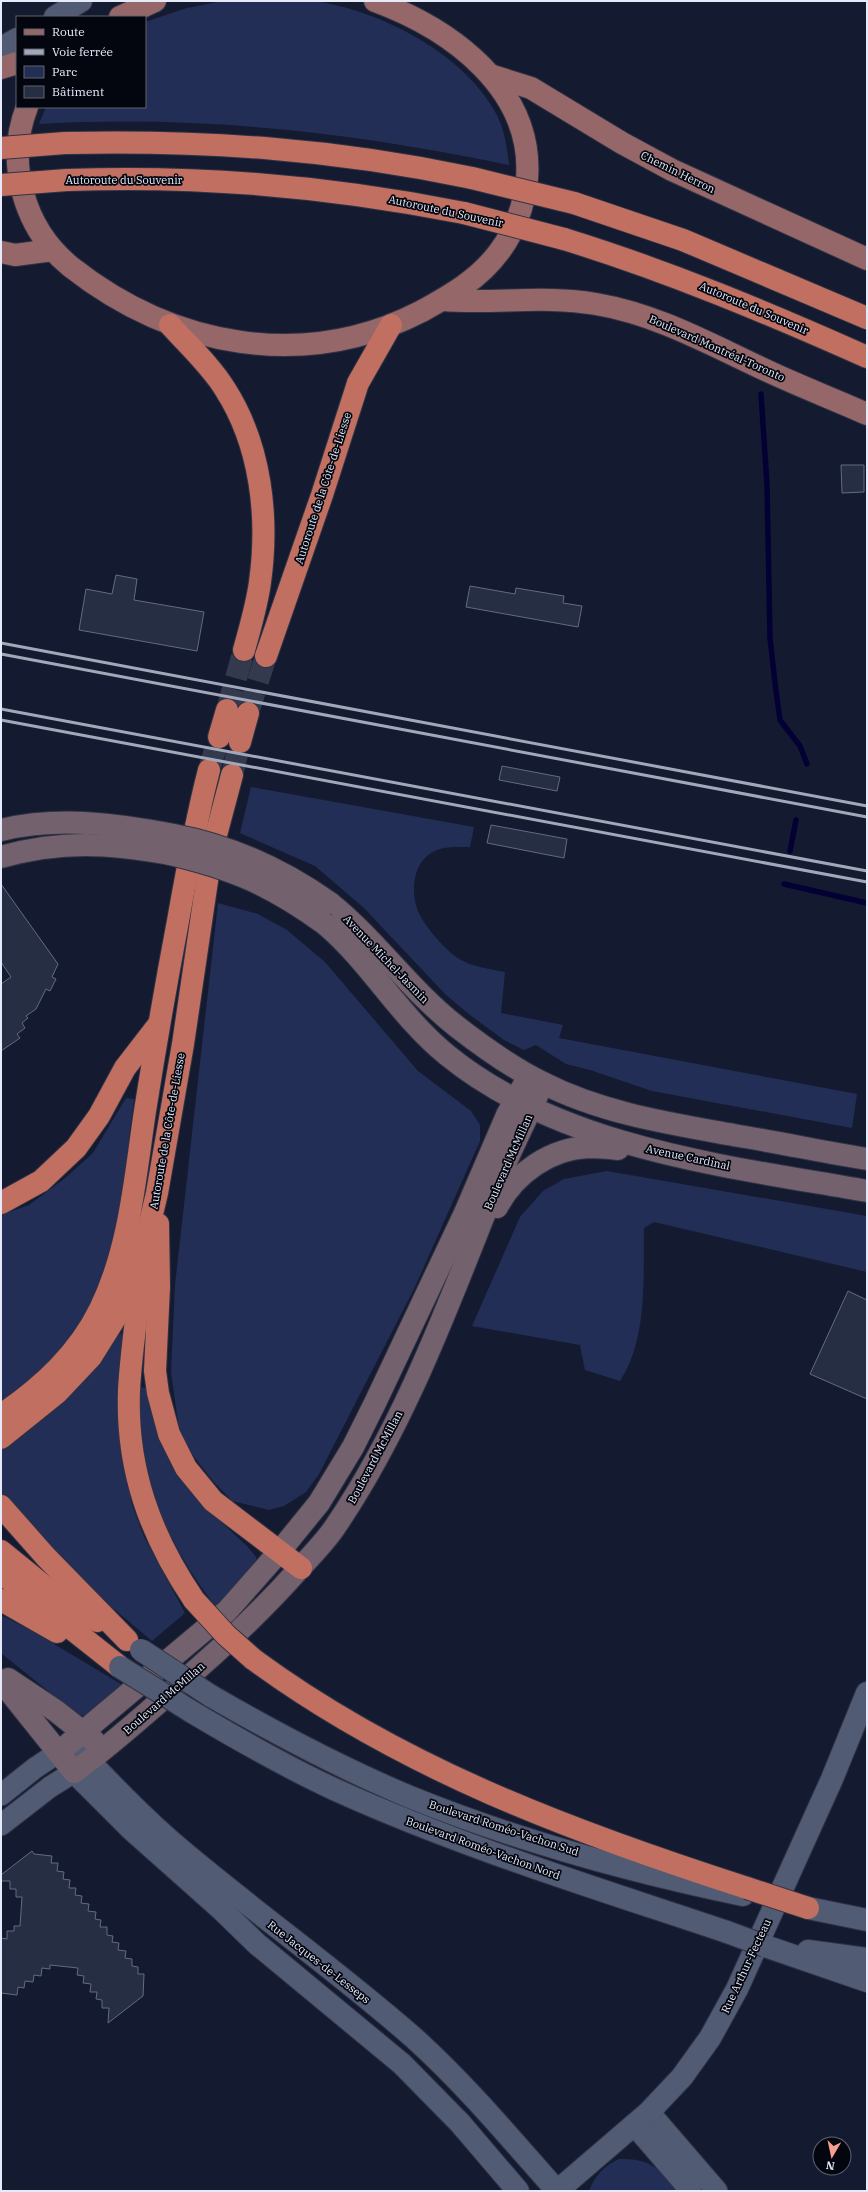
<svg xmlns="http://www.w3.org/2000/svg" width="868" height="2192" viewBox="0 0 868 2192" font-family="'IBM Plex Serif',serif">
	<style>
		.green { fill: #222e55 }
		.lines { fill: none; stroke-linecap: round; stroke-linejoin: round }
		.stream { stroke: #030034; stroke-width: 5.5 }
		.building { fill: #262e44; stroke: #616b84 }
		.motorway-tunnel { stroke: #333a4e; stroke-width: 22; stroke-dasharray: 22 11; stroke-linecap: butt }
		.minor-casing { stroke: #303344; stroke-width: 23 }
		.tertiary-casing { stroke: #303344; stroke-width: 24 }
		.secondary-casing { stroke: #303344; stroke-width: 24 }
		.primary-casing { stroke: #303344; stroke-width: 24 }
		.motorway-casing { stroke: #303344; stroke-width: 24 }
		.minor { stroke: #525b74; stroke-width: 21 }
		.tertiary { stroke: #525b74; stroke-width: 22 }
		.secondary { stroke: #73616e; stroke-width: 22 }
		.primary { stroke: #956769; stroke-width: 22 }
		.motorway { stroke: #c16f61; stroke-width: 22 }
		.rail { stroke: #a2a8b9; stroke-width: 3 }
		.tertiary-bridge-casing { stroke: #303344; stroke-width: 24; stroke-linecap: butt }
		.secondary-bridge-casing { stroke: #303344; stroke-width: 24; stroke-linecap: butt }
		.motorway-bridge-casing { stroke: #303344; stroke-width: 24; stroke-linecap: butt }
		.tertiary-bridge { stroke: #525b74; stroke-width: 22 }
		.secondary-bridge { stroke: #73616e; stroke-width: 22 }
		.motorway-bridge { stroke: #c16f61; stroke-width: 22 }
		.labels { text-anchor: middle; stroke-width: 3.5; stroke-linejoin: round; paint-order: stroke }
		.street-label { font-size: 11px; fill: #e5ebfa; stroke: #04060f }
	</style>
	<rect width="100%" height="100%" fill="#141b30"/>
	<g class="green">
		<path d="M223,1C253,1 285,0 314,1C379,10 461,52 494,110C504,126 507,146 509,165C351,132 200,115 39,124L46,107H145V22L187,8Z"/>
		<path d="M251,787L474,827L470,847C459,847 447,846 437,850C411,860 409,896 421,917C428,930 448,953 461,960C474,967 490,969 505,972L501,1013L563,1025L559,1038L857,1094L852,1128L652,1091L590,1070L566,1064L536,1045L524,1050L504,1040L470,1015L446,995L364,908L315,866L240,833Z"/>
		<path d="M218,903L258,914L287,930L325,962L418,1071L471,1111L480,1125V1141L414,1289L319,1474L306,1492L284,1506L269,1510L232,1501L213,1481L191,1453L179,1429L171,1372L175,1285Z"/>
		<path d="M126,1098L134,1099L115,1251L87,1317L59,1352L15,1393L1,1403V1215L29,1205L64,1179L93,1153Z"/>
		<path d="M607,1171L867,1216V1272L654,1222L644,1228C643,1278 648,1338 620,1381L585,1370L580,1345L472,1326L520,1217L543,1191L564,1179Z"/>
		<path d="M119,1333L127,1335L125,1468L132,1505L144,1537L185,1613L152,1641L89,1588L15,1513L1,1493V1450L52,1411Z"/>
		<path d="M139,1387L147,1388L201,1503L248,1547L256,1557L257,1567L218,1610C188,1571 161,1526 149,1478C141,1449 139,1418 139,1387Z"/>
		<path d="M1,1615L39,1635L124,1686L86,1715L79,1716L1,1653Z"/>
		<path d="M619,2159C651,2158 659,2169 679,2191H589C595,2175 604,2166 619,2159Z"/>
	</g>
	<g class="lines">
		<g class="stream">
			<path d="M761,394L767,485L770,638L775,683L780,720L800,746L807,764"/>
			<path d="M790,851L796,820"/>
			<path d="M784,884L867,903"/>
		</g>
	</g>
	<g class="building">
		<path d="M841,465H864V492L842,493Z"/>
		<path d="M116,575L137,579L134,600L204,612L197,651L79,630L86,589L112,594Z"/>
		<path d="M470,586L515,594L516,588L564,596L563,603L582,606L578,627L466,607Z"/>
		<path d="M502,766L560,777L557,791L499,780Z"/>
		<path d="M491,825L567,839L564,858L487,843Z"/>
		<path d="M1,884L58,964L52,977L56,979L50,991L46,989L36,1009L26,1016L28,1018L22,1023L25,1028L17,1034L20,1038L1,1051V984L11,977L1,962Z"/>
		<path d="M848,1291L867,1300V1399L810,1374Z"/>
		<path d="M32,1851L34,1854L52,1856L51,1863H58L57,1871L64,1872L63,1879L70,1880L69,1888H76L75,1895L82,1896L81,1903L89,1904L88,1911L96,1912L95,1919L101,1920L100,1927H107V1935L113,1936L112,1942L119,1943L118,1950L126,1951L125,1958L132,1959V1966L138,1967V1974H144L143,1996L108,2023L109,2008H102V2000L96,1999L97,1992H90L91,1984L83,1983L84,1976L77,1975L78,1968L50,1965V1969L42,1968L41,1976L34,1975L33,1982L25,1981L24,1988L18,1987L17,1995L1,1993V1938L7,1939V1931H14V1926H20L22,1897H16V1889H10V1881H1V1875Z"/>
	</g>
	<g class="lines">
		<g class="motorway-tunnel">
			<path d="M227,710L244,650"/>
			<path d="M248,713L266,656"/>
			<path d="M209,770L219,737"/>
			<path d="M232,775L240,742"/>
		</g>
		<defs>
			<g id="minor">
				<path d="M1,1795L35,1768L59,1752"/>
				<path d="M1,1825L50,1787L74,1772"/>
				<path d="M649,2112L717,2191"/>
				<path d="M634,2125L691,2191"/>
			</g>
			<g id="tertiary">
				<path d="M55,17L81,1"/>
				<path d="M1,48L17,39"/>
				<path d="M211,1696C275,1733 341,1768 410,1797C516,1840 632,1872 743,1895"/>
				<path d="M192,1712C239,1740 286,1767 336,1790C462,1847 596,1888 727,1932"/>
				<path d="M72,1743C107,1780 142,1817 181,1850C257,1914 339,1972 414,2038C466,2085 511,2139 557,2191"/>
				<path d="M74,1772L131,1829L221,1909L257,1944L402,2064L460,2123L518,2191"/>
				<path d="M808,1908L867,1920"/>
				<path d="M765,1946L867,1981"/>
				<path d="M808,1951L867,1959"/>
				<path d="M557,2191L649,2112L682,2077L710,2038L737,1989L832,1779L867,1693"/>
			</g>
			<g id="secondary">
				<path d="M1,830C59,816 117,824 174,835"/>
				<path d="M1,857C61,840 110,843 170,854"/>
				<path d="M330,903C376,940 409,989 456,1026C483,1047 512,1068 543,1083C604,1114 673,1124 739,1136C782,1143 824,1152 867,1159"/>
				<path d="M325,924C370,962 400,1017 447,1055C561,1148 726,1166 867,1191"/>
				<path d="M497,1207C515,1173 551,1148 590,1147C599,1147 609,1148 618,1149"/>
				<path d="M8,1679L56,1711L94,1741"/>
				<path d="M1,1681L74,1772C109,1747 141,1718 173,1690C218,1652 260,1613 299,1569C312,1555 325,1542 335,1527C403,1427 446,1311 490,1200C505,1160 525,1122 543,1083"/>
				<path d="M59,1752L227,1611L280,1551L319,1503L353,1447L375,1403L464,1215L507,1115L529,1076"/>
			</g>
			<g id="primary">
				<path d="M120,17L155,1"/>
				<path d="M1,68L17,63"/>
				<path d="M493,76L531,88L622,143L672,170L867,259"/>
				<path d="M27,107C5,163 24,229 71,267C173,347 304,372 422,311C451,295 479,279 499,252C515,231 524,205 527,179C534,89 451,29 375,1"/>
				<path d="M1,252L15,255L53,250"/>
				<path d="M443,300C494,304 545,295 596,304C655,314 706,342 759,367C794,384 831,398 867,414"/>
			</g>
			<g id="motorway">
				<path d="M65,143C205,140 335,149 472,178"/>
				<path d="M67,180C201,175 333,187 464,213"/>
				<path d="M574,203L683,240L867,318"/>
				<path d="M564,239C668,271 768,313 867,357"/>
				<path d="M170,325C188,345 211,366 225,389C261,445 269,517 260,582C257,605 250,628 244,650"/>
				<path d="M266,656L322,495L358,383L391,325"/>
				<path d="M219,737L227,710"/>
				<path d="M240,742L248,713"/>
				<path d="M1,1203L41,1181L76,1148L99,1116L125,1068L159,1024"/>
				<path d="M158,1224L159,1287L155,1371L158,1393L169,1434L186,1468L213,1501L301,1568"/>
				<path d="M141,1272C138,1311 131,1351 129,1390C126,1469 150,1535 194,1600"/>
				<path d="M1,1415C42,1387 78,1354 100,1309C130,1248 135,1177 145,1111C155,1048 166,984 178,921C187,870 196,820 209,770"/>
				<path d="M1,1438L57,1393L91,1357L116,1317L143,1252L157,1193L183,1044L211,854L232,775"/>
				<path d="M1,1506L46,1557L127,1640"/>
				<path d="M1,1551L49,1590L97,1621"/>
				<path d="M1,1573L120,1667"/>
				<path d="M1,1600L57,1632"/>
				<path d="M253,1659C401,1768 573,1832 747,1888"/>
			</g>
		</defs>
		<use href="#minor" class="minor-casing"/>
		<use href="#tertiary" class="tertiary-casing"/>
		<use href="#secondary" class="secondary-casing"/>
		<use href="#primary" class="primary-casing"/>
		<use href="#motorway" class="motorway-casing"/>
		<use href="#minor" class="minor"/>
		<use href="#tertiary" class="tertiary"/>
		<use href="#secondary" class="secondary"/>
		<use href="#primary" class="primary"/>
		<use href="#motorway" class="motorway"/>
		<g class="rail">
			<path d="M1,643L867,806"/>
			<path d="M1,654L867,817"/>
			<path d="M1,709L867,871"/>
			<path d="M1,720L867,882"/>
		</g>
		<defs>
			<g id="tertiary-bridge">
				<path d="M141,1650L211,1696"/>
				<path d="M120,1667L192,1712"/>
				<path d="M727,1932L765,1946"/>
			</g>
			<g id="secondary-bridge">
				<path d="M174,835C232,846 282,869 330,903"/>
				<path d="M170,854C234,869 271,885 325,924"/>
			</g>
			<g id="motorway-bridge">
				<path d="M1,148L65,143"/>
				<path d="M472,178L574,203"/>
				<path d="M1,185L67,180"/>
				<path d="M464,213L564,239"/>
				<path d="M194,1600L226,1635L253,1659"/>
				<path d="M747,1888L808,1908"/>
			</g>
		</defs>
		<use href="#tertiary-bridge" class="tertiary-bridge-casing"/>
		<use href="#secondary-bridge" class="secondary-bridge-casing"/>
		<use href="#motorway-bridge" class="motorway-bridge-casing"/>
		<use href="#tertiary-bridge" class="tertiary-bridge"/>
		<use href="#secondary-bridge" class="secondary-bridge"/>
		<use href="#motorway-bridge" class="motorway-bridge"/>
	</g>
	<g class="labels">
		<g class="street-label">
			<text transform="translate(678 172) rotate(26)" y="4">Chemin Herron</text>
			<text x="124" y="184">Autoroute du Souvenir</text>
			<text transform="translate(446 211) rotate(12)" y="4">Autoroute du Souvenir</text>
			<text transform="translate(754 308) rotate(23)" y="4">Autoroute du Souvenir</text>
			<text transform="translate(717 348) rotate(24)" y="4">Boulevard Montréal-Toronto</text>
			<text transform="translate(323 488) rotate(-72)" y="4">Autoroute de la Côte-de-Liesse</text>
			<text transform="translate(386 959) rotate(46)" y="4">Avenue Michel-Jasmin</text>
			<text transform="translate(167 1131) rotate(-80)" y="4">Autoroute de la Côte-de-Liesse</text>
			<text transform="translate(688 1157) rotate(12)" y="4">Avenue Cardinal</text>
			<text transform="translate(508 1162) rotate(-66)" y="4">Boulevard McMillan</text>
			<text transform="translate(375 1457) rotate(-62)" y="4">Boulevard McMillan</text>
			<text transform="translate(164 1698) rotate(-41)" y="4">Boulevard McMillan</text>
			<text transform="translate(504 1828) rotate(18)" y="4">Boulevard Roméo-Vachon Sud</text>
			<text transform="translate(483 1848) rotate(20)" y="4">Boulevard Roméo-Vachon Nord</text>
			<text transform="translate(319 1962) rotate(38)" y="4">Rue Jacques-de-Lesseps</text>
			<text transform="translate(746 1966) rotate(-65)" y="4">Rue Arthur-Fecteau</text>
		</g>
	</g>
	<rect width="868" height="2192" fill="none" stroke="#e5ebfa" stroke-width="4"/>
	<rect x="16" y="16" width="130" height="92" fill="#04060f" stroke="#5e626d"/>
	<rect x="24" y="29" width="20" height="6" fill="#956769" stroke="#5e626d"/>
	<text x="52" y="36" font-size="12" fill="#e5ebfa">Route</text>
	<rect x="24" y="49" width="20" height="6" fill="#a2a8b9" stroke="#5e626d"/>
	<text x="52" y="56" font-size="12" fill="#e5ebfa">Voie ferrée</text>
	<rect x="24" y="66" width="20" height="12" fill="#222e55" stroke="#5e626d"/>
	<text x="52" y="76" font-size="12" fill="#e5ebfa">Parc</text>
	<rect x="24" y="86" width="20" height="12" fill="#262e44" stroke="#5e626d"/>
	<text x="52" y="96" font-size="12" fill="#e5ebfa">Bâtiment</text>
	<g transform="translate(832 2156) rotate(189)"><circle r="19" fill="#04060f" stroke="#5e626d"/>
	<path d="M0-3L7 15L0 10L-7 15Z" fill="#f59d8e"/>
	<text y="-6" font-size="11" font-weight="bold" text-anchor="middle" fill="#e5ebfa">N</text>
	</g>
</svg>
